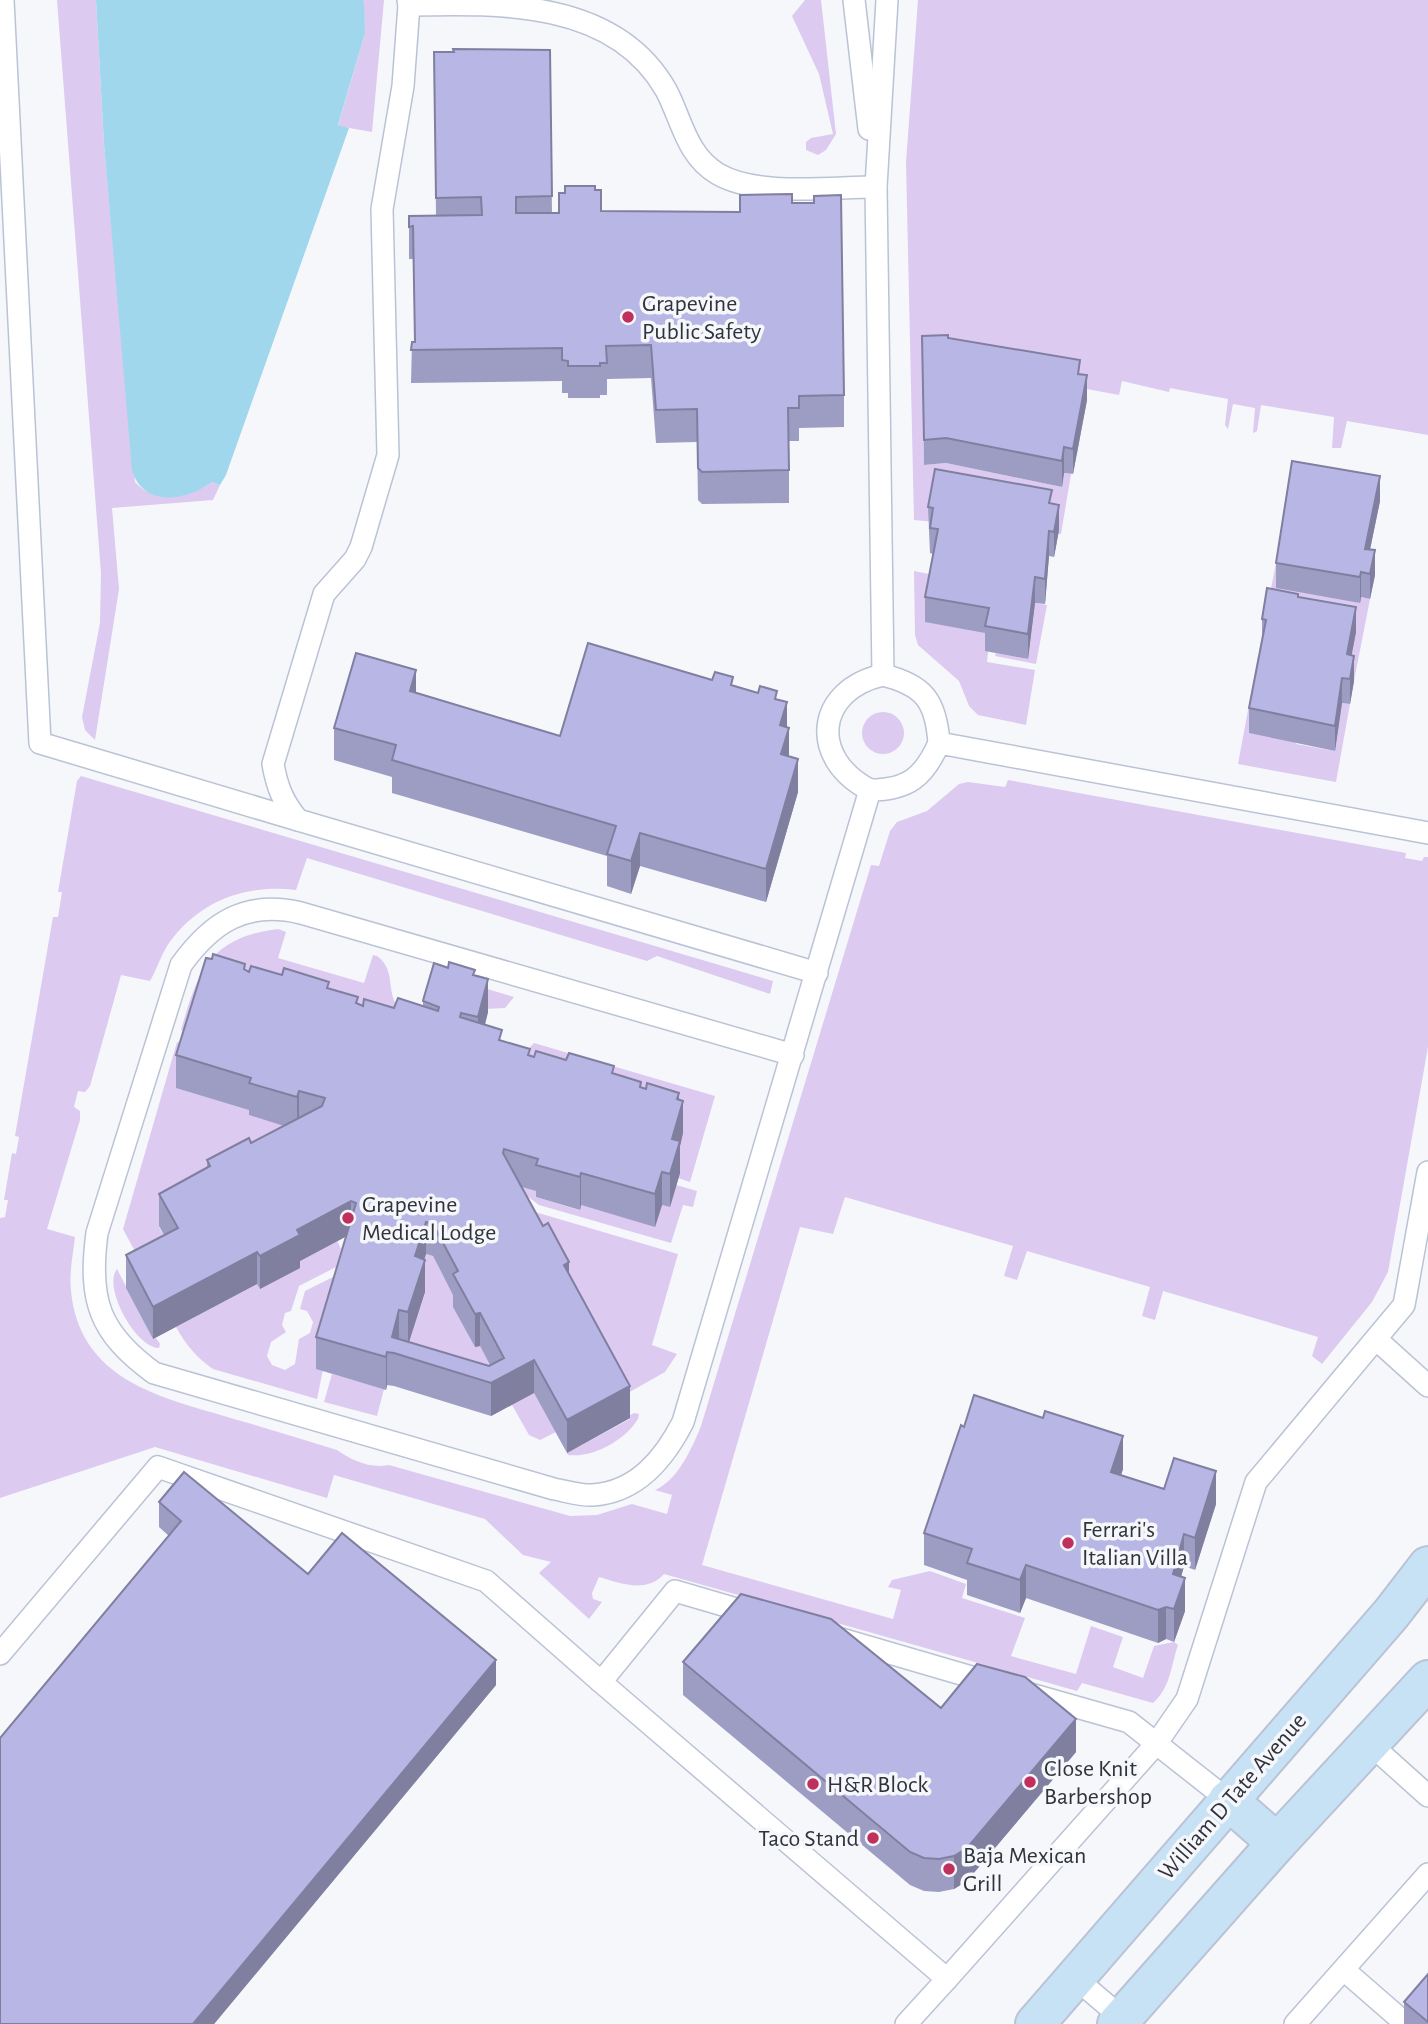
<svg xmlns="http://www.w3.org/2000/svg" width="1428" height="2024" viewBox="0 0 1428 2024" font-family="'Alegreya Sans',sans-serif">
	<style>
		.green { fill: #dccaf1 }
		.water { fill: #a0d7ed }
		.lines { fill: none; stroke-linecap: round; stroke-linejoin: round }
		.service-casing { stroke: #bac3d5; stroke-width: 24 }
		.secondary-casing { stroke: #bac3d5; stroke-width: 42 }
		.service { stroke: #fff; stroke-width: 21 }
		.secondary { stroke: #c7e1f5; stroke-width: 38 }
		.wall { fill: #9d9dc4; fill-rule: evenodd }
		.shaded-wall { fill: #807fa0 }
		.building { fill: #b7b6e4; stroke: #807fa0; stroke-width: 2; fill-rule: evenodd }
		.poi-dot { fill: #bf305d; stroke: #f6f7fb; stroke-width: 2.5 }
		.labels { text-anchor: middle; stroke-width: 7; stroke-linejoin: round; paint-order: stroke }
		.poi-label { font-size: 24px; fill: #30333b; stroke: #f6f7fb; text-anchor: start }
		.street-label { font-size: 24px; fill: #30333b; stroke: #f6f7fb }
	</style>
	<rect width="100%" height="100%" fill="#f6f7fb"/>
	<g class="green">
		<path d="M57,0H96L104,144L135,482C154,504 189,499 212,482L220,485L213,500L112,508L119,589L95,740L85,730L82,717L100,623L101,573Z"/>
		<path d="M363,0H384L372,132L338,126L365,33Z"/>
		<path d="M805,0H821L836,134L826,150L818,155L806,150V142L811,138L833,134L819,74L792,16Z"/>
		<path d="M918,0H1428V435L1347,421L1341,448H1332L1334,417L1261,405L1257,431L1253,433L1255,408L1233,404L1228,429L1225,425L1228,399L1170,388L1169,392L1122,381L1119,395L1087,389L923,402L924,465L946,463L1062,487L1064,473L1071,474L1061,534L914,520L906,162Z"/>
		<path d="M1282,532L1359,603L1361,597L1370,599L1354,681L1259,651Z"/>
		<path d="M914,571L934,575L989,633L985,650L988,652L987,662L1035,670L1026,725L978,715L969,706L959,681L918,645L915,635Z"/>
		<path d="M1035,603L1047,605L1036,664L995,656L996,653L1028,659Z"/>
		<path d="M1258,656L1262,657L1296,744L1335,751L1342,703L1350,704L1336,782L1238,764Z"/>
		<circle cx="883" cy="733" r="21"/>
		<path d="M81,776L773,981L770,994L657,956L647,961L307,858L296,890C246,884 200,900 169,943C161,955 157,969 150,981L121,975L90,1086L85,1092L78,1091L74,1107L80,1111V1120L47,1229L75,1237C73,1255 69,1273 71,1291C79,1373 148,1394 214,1413C255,1425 296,1437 337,1450C351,1460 370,1469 389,1465L570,1516L597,1515L632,1504L667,1514L672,1495L655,1490C678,1480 692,1448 701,1426L871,865L879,866L890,831L897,822L927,811L959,784L968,782L1005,787L1008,780L1406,853L1405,858L1422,861L1424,857H1428V1047L1388,1272L1372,1302L1322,1364L1312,1356L1318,1337L1163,1291L1155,1320L1142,1316L1150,1287L1027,1251L1017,1280L1004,1276L1013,1246L845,1197L833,1234L800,1227L702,1565L893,1619L901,1590L888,1587L892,1580L930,1571L966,1584L962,1598L1025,1618L1011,1656L1076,1674L1091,1626L1123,1637L1113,1667L1143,1678L1154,1646L1174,1642L1178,1645C1171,1665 1171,1687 1153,1703L1082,1683L1077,1691L664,1574C646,1594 620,1583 599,1577L592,1593L593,1599L602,1602L589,1619L539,1573L551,1562L523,1555L485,1519L334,1475L327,1498L155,1447L0,1498V1218L5,1217L8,1200H4L12,1153L16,1154L19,1137L15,1136L53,917H58L62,892H58L77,781Z"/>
		<path d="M278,929L286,932L278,958L364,983L373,955L377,956C399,972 382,996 405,1015L192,1033L181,1030C198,970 211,937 278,929Z"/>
		<path d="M430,972L514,997L505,1008L484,1009L429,984Z"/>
		<path d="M177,1042L189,1044L177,1088L251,1110L250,1115L296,1129L159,1227L178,1261L148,1276L123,1229Z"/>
		<path d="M534,1043L715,1096L690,1182L678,1178L679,1173L672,1171L683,1133L461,1045L528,1049Z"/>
		<path d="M676,1185L697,1191L693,1207L683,1205L671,1243L539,1205L518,1189V1186L538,1191L536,1197L579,1210L581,1205L655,1226L662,1205L670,1206Z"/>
		<path d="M535,1212L678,1254L652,1345L677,1354L665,1372L619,1398Z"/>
		<path d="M337,1240L341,1249L336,1267L299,1286L291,1311L285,1313L282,1325L286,1332L271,1342L267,1356L272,1365L285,1370L295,1364L299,1339L310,1333L313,1322L307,1311L300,1309L305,1291L343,1272L317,1399L213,1369C196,1357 186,1345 176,1327L257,1284L260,1289L300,1268L297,1262Z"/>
		<path d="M426,1254L433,1256L458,1304L454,1307L475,1347L480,1346L504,1390L408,1344L425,1293L415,1289Z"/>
		<path d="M117,1269L153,1339L156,1338L160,1344L159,1348C137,1349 102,1288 117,1269Z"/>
		<path d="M332,1374L384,1389L377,1416L324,1402Z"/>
		<path d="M534,1393L556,1432L540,1440L529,1435L512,1405Z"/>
		<path d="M634,1413L639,1414L638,1419C625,1440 594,1458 568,1455L567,1453L630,1419L628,1416Z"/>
	</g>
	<path class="water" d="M96,0H363L364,3L365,33L338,125L349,128L226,475L220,485L212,482C186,502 142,507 132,470L104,144Z"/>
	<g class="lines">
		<defs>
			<g id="service">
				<path d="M3,0L40,743L298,820"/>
				<path d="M408,0L409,5C501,3 615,0 666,90C682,120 686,155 718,174C758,197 830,187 876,187"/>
				<path d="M854,0L869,129"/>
				<path d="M409,5L403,86L382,209L388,455L361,547L355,559L324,594L273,764C277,787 283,802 298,820L817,973"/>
				<path d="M883,675C924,685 936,701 939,743"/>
				<path d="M870,790C809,759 815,690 883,675L876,187L887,0"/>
				<path d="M793,1055L301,913C246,900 212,922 181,965L97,1233C88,1300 99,1333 154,1373L554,1489C566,1491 581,1496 593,1495C637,1492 664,1459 683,1422L870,790C908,790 924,777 939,743L1428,833"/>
				<path d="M1377,1340L1428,1386"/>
				<path d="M838,1638L992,1683"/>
				<path d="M0,1654L158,1467L486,1581L601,1682L675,1591L757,1615"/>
				<path d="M601,1682L947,1979L906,2024"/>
				<path d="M1027,1693L1129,1722L1228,1800"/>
				<path d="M1369,1743L1428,1796"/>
				<path d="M1344,1970L1406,2024"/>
				<path d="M1074,1977L1128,2023"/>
				<path d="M947,1979L1156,1744L1187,1699L1256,1482L1404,1305L1428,1172"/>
				<path d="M1295,2024L1428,1874"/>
			</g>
			<g id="secondary">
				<path d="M1228,1800L1277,1843"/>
				<path d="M1035,2024L1391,1614L1428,1566"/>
				<path d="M1117,2024L1277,1843L1428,1680"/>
			</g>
		</defs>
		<use href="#service" class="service-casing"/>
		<use href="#secondary" class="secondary-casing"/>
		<use href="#service" class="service"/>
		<use href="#secondary" class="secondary"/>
	</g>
	<g class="wall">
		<path d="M550,50L552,213H559L595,190L601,211L740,212V195L792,203L844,395V427L799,428V441H789V503L702,504L698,500L697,442L656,443L651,378L607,379V395H600V398H568V393H562V381L411,383L412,342H415L413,259H409V216H436L434,52Z"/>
		<path d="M922,336L948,339L1080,374L1087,400L1073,474L1064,473L1062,487L946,463L924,465Z"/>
		<path d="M1380,501L1370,549L1375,575L1370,599L1361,597L1360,603L1276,588V563Z"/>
		<path d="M1052,503L1059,530L1054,557L1049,556L1045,604L1035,603L1028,659L985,651V633L925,622V597L933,554L930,553L928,507Z"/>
		<path d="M1298,597L1356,632L1351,655L1354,681L1350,704L1342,703L1335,751L1249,733V708L1262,641V619Z"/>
		<path d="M733,686L777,699L787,727L789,756L798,792L766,902L640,866L631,894L607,886V856L392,793V777L334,760V728L416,693L560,736Z"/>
		<path d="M212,959L249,972L329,988L363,1006L394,1008L423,1006V1001L475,976L488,1012L485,1025L502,1041L530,1056L614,1074L641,1088L679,1099L683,1133L680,1146V1173L670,1207L662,1205L655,1227L581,1205L580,1210L536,1197V1191L522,1187L569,1273L630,1418L567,1453L534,1393L491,1416L394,1386L387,1385L386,1390L316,1369V1337L346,1236L300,1261V1268L260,1289L257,1284L153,1339L126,1288V1255L164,1235L159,1226V1194L207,1168V1160L251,1143L284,1126L249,1115V1110L176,1088V1055ZM426,1254L433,1256L453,1295V1307L475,1347L480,1346L490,1365L489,1366L409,1342L425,1292L424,1260Z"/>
		<path d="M1123,1469L1121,1475L1216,1504L1195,1570L1184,1566L1181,1577L1185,1611L1174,1642L1166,1639L1158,1643L1026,1598L1020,1613L967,1595V1580L924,1565V1533Z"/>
		<path d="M159,1502L308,1574L496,1685L214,2024H0L169,1536L159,1527Z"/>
		<path d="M683,1662L941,1708L1076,1752L967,1881L954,1889L939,1892L924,1891L910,1885L683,1695Z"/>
		<path d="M1428,1974V2024H1404V2002Z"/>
	</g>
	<g class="shaded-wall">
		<path d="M1087,375V400L1073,474V449Z"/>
		<path d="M1064,447V473L1062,487V461Z"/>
		<path d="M1380,476V501L1365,574V549Z"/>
		<path d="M1059,505V530L1054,557V532Z"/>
		<path d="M1049,531V556L1045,604V579Z"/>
		<path d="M1375,550V575L1370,599V574Z"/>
		<path d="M1361,572V597L1360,603V577Z"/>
		<path d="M1035,577V603L1028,659V634Z"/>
		<path d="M1356,607V632L1347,680V654Z"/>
		<path d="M1354,656V681L1350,704V679Z"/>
		<path d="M416,670V703L410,691Z"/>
		<path d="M1342,678V703L1335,751V726Z"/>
		<path d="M787,702V734L789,728V760L781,754L780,725Z"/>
		<path d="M798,759V792L766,902V869Z"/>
		<path d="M640,833V866L631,894V861Z"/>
		<path d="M488,979V1012L478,1050V1017Z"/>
		<path d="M299,1091V1123L297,1130V1097Z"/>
		<path d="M679,1093V1116L683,1101V1133L680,1146V1173L670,1207V1174L672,1139L677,1099Z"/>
		<path d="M662,1172V1205L655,1227V1194Z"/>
		<path d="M581,1173V1205L580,1210V1177Z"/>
		<path d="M351,1201V1234L300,1261V1268L260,1289V1256L297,1230Z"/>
		<path d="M426,1222V1254L415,1289V1256Z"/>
		<path d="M257,1252V1284L153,1339V1307Z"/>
		<path d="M425,1260V1292L408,1345V1312Z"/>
		<path d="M569,1262V1295L564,1265Z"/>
		<path d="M399,1310V1343L392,1337Z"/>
		<path d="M480,1313V1346L475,1347V1314Z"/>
		<path d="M387,1352V1385L386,1390V1357Z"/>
		<path d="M534,1360V1393L491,1416V1383Z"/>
		<path d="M630,1386V1418L567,1453V1420Z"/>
		<path d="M1123,1436V1469L1111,1504V1472Z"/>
		<path d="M1216,1471V1504L1195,1570V1538Z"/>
		<path d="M1184,1534V1566L1173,1607V1574Z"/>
		<path d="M1026,1565V1598L1020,1613V1580Z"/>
		<path d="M1185,1578V1611L1174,1642V1609Z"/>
		<path d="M1166,1607V1639L1158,1643V1610Z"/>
		<path d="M496,1660V1685L214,2024H193Z"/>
		<path d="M1076,1719V1752L967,1881L954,1889V1856Z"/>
	</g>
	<g class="building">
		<path d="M453,49L550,50L552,196L516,197V213H559V193H565V186H595V190H601V211L740,212V195L792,194V203H814V196L841,195L844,395L799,396V408H788L789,470L702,472L698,468L697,409L656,410L651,345L606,346L607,363H600V366H568V361L562,360V348L411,350L412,342H415L413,226L409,227V216L482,215L481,197L436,198L434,52H454Z"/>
		<path d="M948,335V338L1080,360L1078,374L1087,375L1073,449L1064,447L1062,461L946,438L924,440L922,336Z"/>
		<path d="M1292,461L1380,476L1365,549L1375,550L1370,574L1361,572L1360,577L1276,563Z"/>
		<path d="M935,469L1052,490L1049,503L1059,505L1054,532L1049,531L1045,579L1035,577L1028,634L985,626L989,608L925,597L938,529L930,528L933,508L928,507Z"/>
		<path d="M1267,588L1298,594V597L1356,607L1347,654L1354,656L1350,679L1342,678L1335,726L1249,708L1266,620L1262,619Z"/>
		<path d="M588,643L712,680L715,672L733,677L731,685L758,693L760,686L777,691L775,699L787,702L780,725L789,728L781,754L798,759L766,869L640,833L631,861L607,854L616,826L392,760L396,745L334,728L356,653L416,670L410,691L560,736Z"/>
		<path d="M213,954L245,964L244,969L249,972L251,966L282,975L284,968L329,982L327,988L358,997L356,1003L363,1006L364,999L394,1008L398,998L438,1011L439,1007L423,1001L424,997L434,963L448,968L449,962L475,970L473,975L488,979L478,1017L461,1013L460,1017L502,1030L499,1040L530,1049L528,1055L534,1057L536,1051L566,1060L569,1053L614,1066L612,1073L641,1082L640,1087L646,1089L647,1083L679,1093L677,1099L683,1101L672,1139L680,1141L670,1174L662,1172L655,1194L581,1173L580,1177L536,1165L538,1159L504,1149L503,1153L543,1226L548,1223L569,1262L564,1265L630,1386L567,1420L534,1360L491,1383L394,1353L387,1352L386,1357L316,1337L356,1203L351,1201L297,1230L300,1235L260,1256L257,1252L153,1307L126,1255L178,1228L159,1194L210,1166L207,1160L249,1138L251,1143L322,1106L325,1098L299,1091L297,1097L249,1083L251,1078L176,1055L206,958L212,959ZM426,1222L433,1224L458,1271L453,1274L475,1314L480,1313L504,1358L489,1366L392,1337L399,1310L408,1312L425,1260L415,1256Z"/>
		<path d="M974,1395L1043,1418L1045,1411L1123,1436L1111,1472L1164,1489L1174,1458L1216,1471L1195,1538L1184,1534L1173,1574L1185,1578L1174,1609L1166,1607L1158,1610L1026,1565L1020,1580L967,1563L972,1549L924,1533L961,1425L964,1427Z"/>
		<path d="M184,1472L308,1574L342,1533L496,1660L193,2024H0V1738L181,1521L159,1502Z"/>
		<path d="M741,1594L831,1619L941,1708L977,1664L1025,1677L1076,1719L967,1848L954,1856L939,1859L924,1858L910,1852L683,1662Z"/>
		<path d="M1428,1974V2022L1404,2002Z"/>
	</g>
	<g class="poi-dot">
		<circle cx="628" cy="317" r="7"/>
		<circle cx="348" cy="1218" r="7"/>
		<circle cx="1068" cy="1543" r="7"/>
		<circle cx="1030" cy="1782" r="7"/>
		<circle cx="813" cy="1784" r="7"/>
		<circle cx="873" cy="1838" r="7"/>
		<circle cx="949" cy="1869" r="7"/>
	</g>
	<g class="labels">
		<g class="poi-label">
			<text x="642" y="311">Grapevine<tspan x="642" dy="28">Public Safety</tspan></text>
			<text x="362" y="1212">Grapevine<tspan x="362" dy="28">Medical Lodge</tspan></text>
			<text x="1082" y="1537">Ferrari's<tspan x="1082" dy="28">Italian Villa</tspan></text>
			<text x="1044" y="1776">Close Knit<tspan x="1044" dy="28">Barbershop</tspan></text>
			<text x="827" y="1792">H&amp;R Block</text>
			<text x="859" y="1846" text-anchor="end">Taco Stand</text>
			<text x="963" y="1863">Baja Mexican<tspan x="963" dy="28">Grill</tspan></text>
		</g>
		<g class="street-label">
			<text transform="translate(1232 1796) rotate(-49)" y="8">William D Tate Avenue</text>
		</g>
	</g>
</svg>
